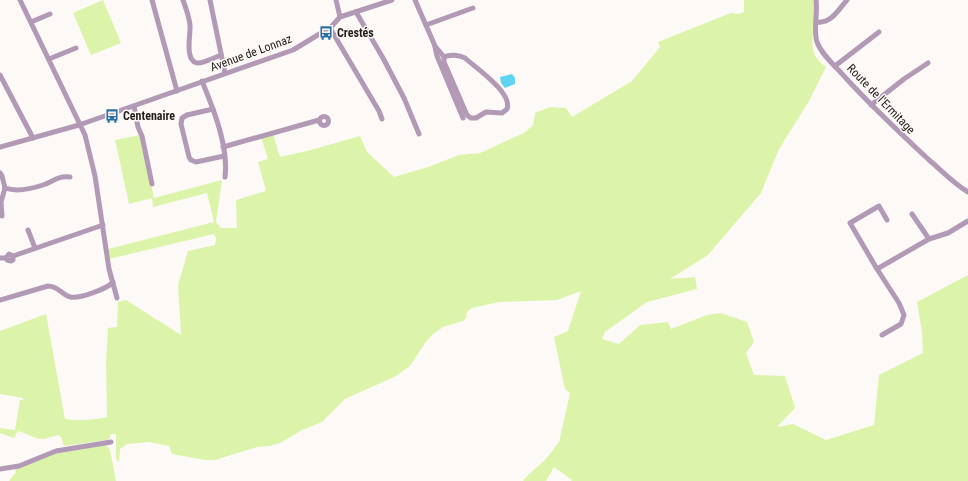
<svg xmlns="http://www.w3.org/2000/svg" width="968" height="481" viewBox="0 0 968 481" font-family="'Roboto Condensed',sans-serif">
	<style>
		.green { fill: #dcf4aa }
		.water { fill: #5fd4f1 }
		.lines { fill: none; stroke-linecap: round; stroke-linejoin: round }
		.minor { stroke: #b299b6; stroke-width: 5 }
		.labels { text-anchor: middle; stroke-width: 3; stroke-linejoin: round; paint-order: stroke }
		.poi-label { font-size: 12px; font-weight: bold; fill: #241e1a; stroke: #fdf9f7; text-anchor: start }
		.street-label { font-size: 12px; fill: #241e1a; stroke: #fdf9f7 }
	</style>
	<rect width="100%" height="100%" fill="#fdf9f7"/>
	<g class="green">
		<path d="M103,0L121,43L91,55L73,13Z"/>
		<path d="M744,0H817C815,12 810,43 814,53C816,59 821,63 826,67L809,101L779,149L761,193L708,255L670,279L695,277L697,289L647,302L605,332L602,339L619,344L640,325L668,322L671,329L707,315L721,313L747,322L754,342L746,353L754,375L785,376L795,408L777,427L793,424L826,440L874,425L879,375L923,353L922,332L917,302L968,275V481H571L572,480L554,467L546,481H523L527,476L545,460L559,442L570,393L565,389L554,337L568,331L581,291L557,300L499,302L472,308L467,312L466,318L463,321L443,327L433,334L425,343L410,366L396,376L345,399L322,422L302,430L280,443L270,446L257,447L215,460H205L172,454L169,446L149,442L127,444L123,447L120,449L119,462L118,461L116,458V434H111L110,438L107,440L64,446L61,437L58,435C53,436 49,438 44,439C36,440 27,433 18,431L14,438L0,433V428L15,430L20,400H23V398L0,394V331L46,314L65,419C78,421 94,420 107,417L106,362L108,328L117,327L118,302L126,300L181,335L178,285L188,251L215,245L216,238L214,234L109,259L108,249L214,222L207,193L153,207L152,198L129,204L115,140L140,135L154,198L222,180L216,222L221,228H237L236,200L266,191L258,162L268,159L261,137L273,134L280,157L311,150L360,136L367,152L394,177L428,167L459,155L480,153L524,133L533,125L535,113L550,107L566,108L572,117L632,81L660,47L658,42L731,13L738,14L744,12Z"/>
		<path d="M106,445L110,450L116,481H9L16,472L14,468L53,454Z"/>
	</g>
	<path class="water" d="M512,74L515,78V84L505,88L501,83L500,77Z"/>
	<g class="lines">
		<g class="minor">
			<path d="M20,0L85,135L95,176L109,269L117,298"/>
			<path d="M152,0L177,91"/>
			<path d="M183,0C186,8 189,16 190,25C191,33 184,60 197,63C202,64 216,57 221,55"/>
			<path d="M210,0L225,73"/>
			<path d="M336,0L340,17"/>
			<path d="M415,0L435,46L444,57V62L467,115L471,118H476L486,112L502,113L507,109C513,93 476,68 465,58C459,55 450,54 444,57"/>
			<path d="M816,0C818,14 813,30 817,42C822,55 835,66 844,76C870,105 899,132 928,159C941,170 953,183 968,192"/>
			<path d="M356,12L383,58L404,98L419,134"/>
			<path d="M31,22L50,14"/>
			<path d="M817,22C831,24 838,10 847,0"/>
			<path d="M426,25L473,8"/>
			<path d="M330,28L379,111L382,119"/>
			<path d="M435,47L437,56L463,118"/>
			<path d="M49,59L76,48"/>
			<path d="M835,66L879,32"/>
			<path d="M0,75L33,138"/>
			<path d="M202,81C213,108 229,147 225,177"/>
			<path d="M871,105L904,79L928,63"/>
			<path d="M134,106L138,127L142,136L152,184"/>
			<path d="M213,109L187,115L182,118L181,124L189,157L191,160L196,162L224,156"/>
			<circle cx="324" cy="121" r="4.5"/>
			<path d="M0,147L79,125L293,50L331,27L340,17L392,0"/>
			<path d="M223,147L319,120"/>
			<path d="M0,173L2,176L5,188C16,192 31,189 43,185C52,182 59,175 70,177"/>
			<path d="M912,214L929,239"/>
			<path d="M2,216L1,202L5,188"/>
			<path d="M28,230L35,248"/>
			<path d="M0,258H6L7,260L11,261L13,260V256"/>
			<path d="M6,258L9,254L13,256L103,225"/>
			<path d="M877,269L850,223L879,206L887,220"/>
			<path d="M0,300L48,286C58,286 61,294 70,297C79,299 107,289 113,282"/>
			<path d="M882,335L901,324L904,315L899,303L877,269L929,239L948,233L968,221"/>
			<path d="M0,469L19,466L56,451L111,442"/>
		</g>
	</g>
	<defs>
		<symbol id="bus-bare" viewBox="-9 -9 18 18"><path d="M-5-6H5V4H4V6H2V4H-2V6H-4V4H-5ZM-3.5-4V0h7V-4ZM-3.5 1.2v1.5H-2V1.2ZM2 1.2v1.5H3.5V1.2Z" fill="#2a70a4" stroke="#fdf9f7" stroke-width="2.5" paint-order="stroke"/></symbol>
	</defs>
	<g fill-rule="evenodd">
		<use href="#bus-bare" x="316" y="23" width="20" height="20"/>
		<use href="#bus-bare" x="102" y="106" width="20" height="20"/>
	</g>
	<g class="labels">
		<g class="poi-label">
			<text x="337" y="37">Crestés</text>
			<text x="123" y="120">Centenaire</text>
		</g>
		<g class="street-label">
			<text transform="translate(251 53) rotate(-20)" y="4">Avenue de Lonnaz</text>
			<text transform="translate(881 99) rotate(46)" y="4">Route de l'Ermitage</text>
		</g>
	</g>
</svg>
